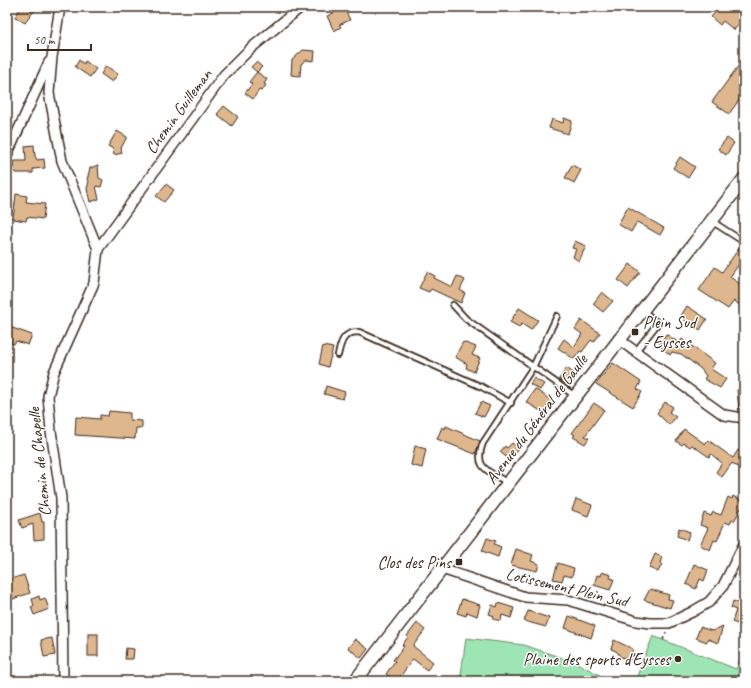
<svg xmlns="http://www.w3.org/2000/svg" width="751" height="688" viewBox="0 0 751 688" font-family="Caveat,sans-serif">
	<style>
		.green { fill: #9de5b4; stroke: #6c8869 }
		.building { fill: #dfb78f; stroke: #3b2a1e }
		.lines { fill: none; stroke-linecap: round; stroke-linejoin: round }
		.service-casing { stroke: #3b2a1e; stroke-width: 8 }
		.minor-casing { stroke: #3b2a1e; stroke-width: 12 }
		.secondary-casing { stroke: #3b2a1e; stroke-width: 15 }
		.path { stroke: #3b2a1e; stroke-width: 1.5; stroke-dasharray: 3 3; stroke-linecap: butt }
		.service { stroke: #fff; stroke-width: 4.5 }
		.minor { stroke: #fff; stroke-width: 9 }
		.secondary { stroke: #fff; stroke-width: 12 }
		.poi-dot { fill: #3b2a1e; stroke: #fff; stroke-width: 1.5 }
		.labels { text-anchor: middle; stroke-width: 3; stroke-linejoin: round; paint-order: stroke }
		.street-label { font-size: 17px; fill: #3b2a1e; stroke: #fff }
		.poi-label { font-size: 17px; fill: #3b2a1e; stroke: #fff; text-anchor: end }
	</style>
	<rect width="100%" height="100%" fill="#fff"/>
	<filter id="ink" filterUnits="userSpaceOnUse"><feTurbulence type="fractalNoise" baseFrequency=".025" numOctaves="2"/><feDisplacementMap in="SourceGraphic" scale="8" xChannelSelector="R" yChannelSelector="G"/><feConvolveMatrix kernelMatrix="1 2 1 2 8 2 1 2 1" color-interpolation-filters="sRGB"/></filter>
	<g filter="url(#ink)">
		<g class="green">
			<path d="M653,636L736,669L744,650V681H635Z"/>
			<path d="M466,638L524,645L577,663L611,681H460Z"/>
		</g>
		<g class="building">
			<path d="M21,7H37L25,23L15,17Z"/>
			<path d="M720,7H733L739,11L744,7V18L734,30L723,21L720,25L711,17Z"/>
			<path d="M344,8L350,20L339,25L341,27L334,31L327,16Z"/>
			<path d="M303,50L315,51L314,61L306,60L301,64L300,76L291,75L292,60Z"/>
			<path d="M744,58V93L729,114L712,102Z"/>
			<path d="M79,60L84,64L85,61L96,69L90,77L75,67Z"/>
			<path d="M256,62L262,67L257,72L267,79L264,84L266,85L262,91L259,90L253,99L245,93L252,84L249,82L257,72L251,67Z"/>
			<path d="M106,66L118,74L112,82L101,74Z"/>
			<path d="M224,106L238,117L232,126L217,114Z"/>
			<path d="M564,118L572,121L568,134L549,128L552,119L563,123Z"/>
			<path d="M117,131L127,137L121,148L122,153L114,155L113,149L108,146Z"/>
			<path d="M727,138L734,143L726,155L718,149Z"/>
			<path d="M34,145L35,156L37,160L44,159L45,168L33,169V173H15L13,164L14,161H26L25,146Z"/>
			<path d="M680,157L695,167L688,178L673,168Z"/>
			<path d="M98,165L99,178L103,180L101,187L96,186L99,199L90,202L87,189L89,181L87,180L90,168Z"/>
			<path d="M572,165L581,170L574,183L565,178Z"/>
			<path d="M166,184L174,190L164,202L156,196Z"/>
			<path d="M16,194L27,196L26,202L45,204L43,219L27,217L26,221L13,219Z"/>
			<path d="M628,207L664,228L660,235L637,222L631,232L618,224Z"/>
			<path d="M575,241L586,246L579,261L573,257L576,249L572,248Z"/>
			<path d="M740,247L744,250V257L730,277L743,286L740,290L744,293V308L734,301L728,309L699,290L715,267L722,272Z"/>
			<path d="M630,264L640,272L628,288L618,280Z"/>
			<path d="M427,272L435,276L434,278L452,287L457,276L465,280L460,290L465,293L461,303L431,289L429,292L419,288Z"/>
			<path d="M602,292L613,301L603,312L593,304Z"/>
			<path d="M687,306L707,319L700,330L680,317Z"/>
			<path d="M519,308L538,320L531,330L522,324L519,327L510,322Z"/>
			<path d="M581,320L600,333L594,342L591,340L582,352L580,351L574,359L558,348L564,339L574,347L582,334L575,329Z"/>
			<path d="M7,326L32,335L28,345L16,341L14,344L7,342Z"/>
			<path d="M666,334L679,343L682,339L715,363L711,369L726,379L720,388L704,379L706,376L701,369L681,354L672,352L670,355L659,345Z"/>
			<path d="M463,342L476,347L472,355L480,358L474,372L466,368L467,364L455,357Z"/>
			<path d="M323,346L333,348L328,367L319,364Z"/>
			<path d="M613,363L641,382L637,389L642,392L633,407L596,384Z"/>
			<path d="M567,368L577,376L569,387L559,379Z"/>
			<path d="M534,378L544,384L540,390L530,384Z"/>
			<path d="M326,386L345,392L343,399L324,394Z"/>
			<path d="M535,389L552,401L544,413L526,402Z"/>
			<path d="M744,389V410H739L737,390Z"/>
			<path d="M481,402L490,406L484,417L475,413Z"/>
			<path d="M665,402L673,407L669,412L676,417L669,425L657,413Z"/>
			<path d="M594,403L604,410L585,436L589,438L585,444L573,437L575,435L572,433Z"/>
			<path d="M109,411L130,413V420L142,421V428H136L135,439L75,435L76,417L100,419V415L108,416Z"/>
			<path d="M446,426L480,441L475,454L437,439L442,427L445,429Z"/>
			<path d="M684,429L705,444L708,440L733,458L738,450L744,454V467L740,464L738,467L732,463L722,477L716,472L722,463L711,454L709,457L692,445L690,447L684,443L682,445L676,441Z"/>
			<path d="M512,443L519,448L510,460L500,452L505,446L507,448Z"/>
			<path d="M415,446L426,449L422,468L411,465Z"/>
			<path d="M733,496L740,500L743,505L734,521L732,520L730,524L725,522L717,541L714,540L710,550L700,545L708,528L700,525L704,513L711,516L713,512L721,515L728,497L732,499Z"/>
			<path d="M576,499L592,505L588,516L572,510Z"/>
			<path d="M40,513L42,522H44V539L34,540L33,524L22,528L19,520Z"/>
			<path d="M679,528L690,532L687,540L677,536Z"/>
			<path d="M487,538L496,541L494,544L501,547L498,557L482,551Z"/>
			<path d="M516,549L533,555L531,561L539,564L537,571L511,565Z"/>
			<path d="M655,554L662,557L660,563L662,564L658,572L649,568Z"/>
			<path d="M558,563L574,568L572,577L564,575L562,581L553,579Z"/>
			<path d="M694,564L708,570L704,581L700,579L696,589L686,584Z"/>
			<path d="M602,572L611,575L610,578L614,579L610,590L594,585L597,575L601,576Z"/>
			<path d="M24,575L30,593L10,600L7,591V580Z"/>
			<path d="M650,589L669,595L668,599L673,600L670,608L644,600Z"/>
			<path d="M39,596L40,600L45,598L49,609L34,615L31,607L34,606L32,599Z"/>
			<path d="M462,599L480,605L477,616L467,612L466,616L457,613Z"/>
			<path d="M733,601L744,605L743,626L732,622L736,610L731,608Z"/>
			<path d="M498,603L514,608L511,618L502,615L501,621L493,619L494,616L489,614L492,605L497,607Z"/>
			<path d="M528,611L549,618L546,627L524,621Z"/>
			<path d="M569,616L595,626L591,638L565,628Z"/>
			<path d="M417,623L425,630L413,646L433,662L427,670L413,659L397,681H389L391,678L386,674L395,661L393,660L404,646L402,645L408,637L407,636Z"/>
			<path d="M723,626L718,643L708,639L707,642L696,638L700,627L712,631Z"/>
			<rect x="88" y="634" width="10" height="22"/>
			<path d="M52,638L55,655L44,657L41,640Z"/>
			<path d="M355,639L368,649L361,658L348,648Z"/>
			<path d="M614,640L633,649L630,660L621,657L616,651L611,649Z"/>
			<path d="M126,648L134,649L133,659H125Z"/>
		</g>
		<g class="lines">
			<defs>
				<g id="service">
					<path d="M713,222L744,242"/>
					<path d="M453,305L466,319L575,396"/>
					<path d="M636,351L658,323L642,310"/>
					<path d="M338,355C341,342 343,332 359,332L482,387L511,403"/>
					<path d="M508,483C489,471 473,469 483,443L533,367L557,316"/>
				</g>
				<g id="minor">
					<path d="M60,7L52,57L49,93L62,161L98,249L94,283L54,372L48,396L51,431L61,498L63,681"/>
					<path d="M7,155L49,62"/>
					<path d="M98,249L224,75L250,49L301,7"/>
					<path d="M618,339L724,415L744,418"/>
					<path d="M442,569L525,597L568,600L636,621L650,623H669L692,612L709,602L723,586L744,544"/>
				</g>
				<path id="secondary" d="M355,681L744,179"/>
			</defs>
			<use href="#service" class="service-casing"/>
			<use href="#minor" class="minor-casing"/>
			<use href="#secondary" class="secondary-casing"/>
			<path class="path" d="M663,640L666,632"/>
			<use href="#service" class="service"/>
			<use href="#minor" class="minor"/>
			<use href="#secondary" class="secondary"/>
		</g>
	</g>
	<g class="poi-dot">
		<rect x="631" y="328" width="8" height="8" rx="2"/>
		<rect x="455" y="558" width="8" height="8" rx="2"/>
		<circle cx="678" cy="659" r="4"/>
	</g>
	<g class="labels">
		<g class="street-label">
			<text transform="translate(178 111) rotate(-54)" y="6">Chemin Guilleman</text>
			<text transform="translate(536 419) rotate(-53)" y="6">Avenue du Général de Gaulle</text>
			<text transform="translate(39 462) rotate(-96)" y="6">Chemin de Chapelle</text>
			<text transform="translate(567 587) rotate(13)" y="6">Lotissement Plein Sud</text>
		</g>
		<g class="poi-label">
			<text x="643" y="328" text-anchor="start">Plein Sud<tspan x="643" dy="20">- Eysses</tspan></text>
			<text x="451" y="568">Clos des Pins</text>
			<text x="670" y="665">Plaine des sports d'Eysses</text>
		</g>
	</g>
	<rect width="751" height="688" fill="none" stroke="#fff" stroke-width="24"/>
	<rect x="12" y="12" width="727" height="664" fill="none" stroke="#3b2a1e" stroke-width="1.5" filter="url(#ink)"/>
	<path d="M28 44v6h63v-6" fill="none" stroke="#3b2a1e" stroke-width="2"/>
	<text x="34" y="44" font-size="12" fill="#3b2a1e" stroke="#ffffff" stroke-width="3" paint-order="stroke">50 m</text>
</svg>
